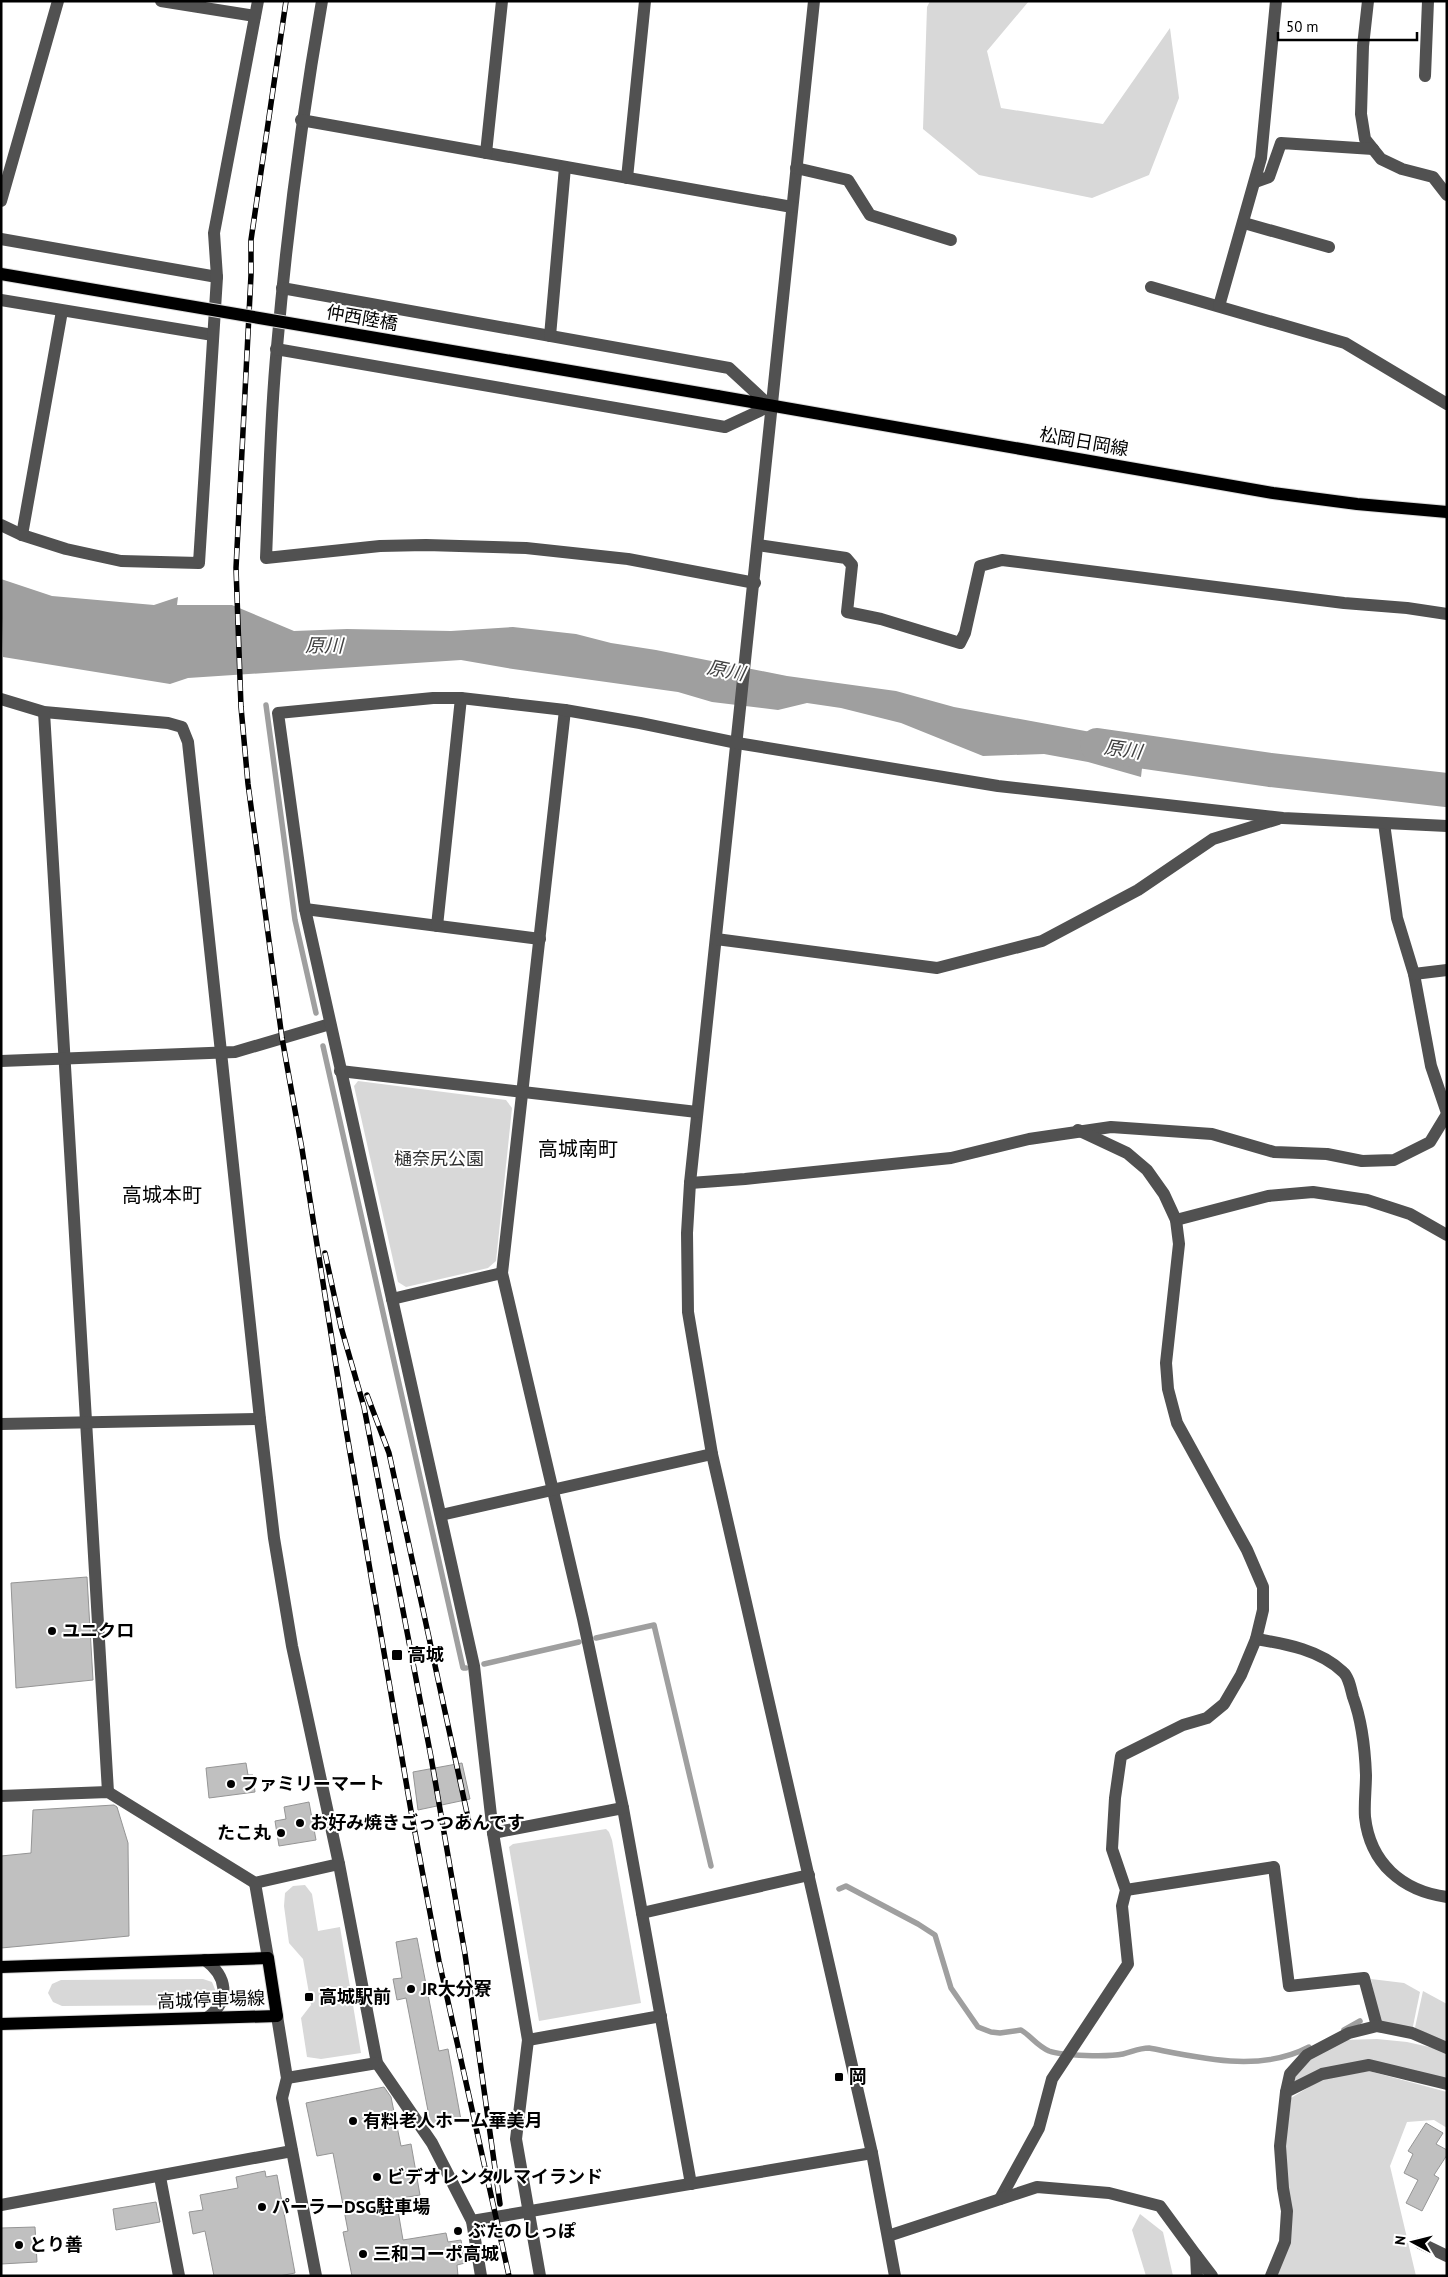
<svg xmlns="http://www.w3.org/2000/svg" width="1448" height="2277" viewBox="0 0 1448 2277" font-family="'PT Sans','Noto Sans JP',sans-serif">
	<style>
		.green { fill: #d8d8d8 }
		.water { fill: #9f9f9f }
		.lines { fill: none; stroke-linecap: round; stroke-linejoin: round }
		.stream { stroke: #9f9f9f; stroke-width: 5.5 }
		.river { stroke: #9f9f9f; stroke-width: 34 }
		.building { fill: #c0c0c0; stroke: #959595 }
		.major-casing { stroke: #dbdbdb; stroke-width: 14 }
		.minor { stroke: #515151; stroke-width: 12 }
		.major { stroke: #000; stroke-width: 12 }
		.rail-casing { stroke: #000; stroke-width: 5.5 }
		.rail { stroke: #fff; stroke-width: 4; stroke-dasharray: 11; stroke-linecap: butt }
		.major-bridge-casing { stroke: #dbdbdb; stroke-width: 14; stroke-linecap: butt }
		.major-bridge { stroke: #000; stroke-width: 12 }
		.poi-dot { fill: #000; stroke: #fff; stroke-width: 2 }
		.labels { text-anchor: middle; stroke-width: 4; stroke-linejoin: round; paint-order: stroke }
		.street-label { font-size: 18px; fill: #000; stroke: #fff }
		.park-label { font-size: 18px; fill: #2f2f2f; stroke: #fff }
		.poi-label { font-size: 18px; font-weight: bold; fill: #000; stroke: #fff; text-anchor: start }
		.water-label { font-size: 19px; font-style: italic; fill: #404040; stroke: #fff }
		.quarter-label { font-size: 20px; fill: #000; stroke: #fff }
	</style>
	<rect width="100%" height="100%" fill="#fff"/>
	<g class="green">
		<path d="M930,1H1029L987,51L1001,108L1103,124L1170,28L1179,98L1149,175L1092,198L979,175L923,129L927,7Z"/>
		<path d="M358,1081L506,1100L512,1108L496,1261L488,1268L406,1287L398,1282L354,1086Z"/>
		<path d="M606,1829L609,1832L612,1840L641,2003L539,2021L509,1847L513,1844Z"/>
		<path d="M305,1885L312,1894L318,1931L340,1927L361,2053L321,2059L307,2057L301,2018L311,2005L303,1959L289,1943L284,1906L285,1893L293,1886Z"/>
		<path d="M203,1979L212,1982L216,1992L211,2002L206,2005L62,2006L53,2002L48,1993L52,1984L61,1980Z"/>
		<path d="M1371,1979L1404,1983L1420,1992L1412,2031L1380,2022Z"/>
		<path d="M1423,1991L1447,2004V2047L1414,2032Z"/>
		<path d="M1377,2039L1407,2042L1447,2051V2082L1369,2062L1290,2088L1292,2075L1310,2058L1342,2040Z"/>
		<path d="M1369,2071L1447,2092V2128L1434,2120L1407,2122L1390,2166L1416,2276H1276L1288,2188L1285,2147L1291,2098L1322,2079Z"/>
		<path d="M1140,2214L1163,2232L1173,2276H1146L1132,2230Z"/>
	</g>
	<path class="water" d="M1,579L52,596L154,605L178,597L177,605H232L294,631L347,629L451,631L513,627L576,634L611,643L656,650L787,676L896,691L954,707L1145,742L1141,777L1088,762L1044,754L983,756L901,723L841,708L807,703L778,710L712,702L678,692L513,669L461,660L188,678L170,684L3,657Z"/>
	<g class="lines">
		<g class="stream">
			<path d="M266,705L295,920L316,1013"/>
			<path d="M323,1046L463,1668H466"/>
			<path d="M596,1638L654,1625L711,1866"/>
			<path d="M484,1664L579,1642"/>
			<path d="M839,1889L846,1886L918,1924L935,1935L951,1988L978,2027L991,2032L1000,2033L1021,2030C1031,2036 1037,2046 1049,2051C1063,2056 1108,2057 1123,2054C1132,2052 1139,2048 1149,2048C1201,2058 1259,2073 1309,2047"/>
			<path d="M1344,2030L1360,2021"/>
		</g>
		<path class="river" d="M1097,745L1270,770L1447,790"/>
	</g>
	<g class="building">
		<path d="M87,1577L93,1680L16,1688L11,1583Z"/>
		<path d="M246,1763L248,1775H253L255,1792L209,1798L206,1768Z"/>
		<path d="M462,1763L470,1799L418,1810L413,1772Z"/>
		<path d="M309,1802L316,1840L279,1846L275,1821L286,1819L284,1807Z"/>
		<path d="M114,1805L117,1807L128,1843L129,1936L1,1948V1856L31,1853L33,1810Z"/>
		<path d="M417,1938L439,2051L448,2049L461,2120L431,2126L406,1998L397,2000L393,1979L402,1978L396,1942Z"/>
		<path d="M384,2087L391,2097L401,2146L411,2144L420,2195L396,2199L403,2240L446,2233L448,2242L461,2240L465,2263L457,2265L458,2276H352L343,2232L348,2231L333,2153L317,2156L306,2103Z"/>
		<path d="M1426,2123L1443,2133L1436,2144L1447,2150V2155L1434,2175L1439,2178L1422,2211L1406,2203L1418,2180L1404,2173L1413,2154L1408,2151Z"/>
		<path d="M265,2171L266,2177L277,2175L295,2273L279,2276H214L205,2231L193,2234L189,2212L203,2210L200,2195L238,2188L236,2177Z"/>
		<path d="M156,2202L160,2222L116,2230L113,2209Z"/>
		<path d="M35,2227L37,2262L1,2264V2228Z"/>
	</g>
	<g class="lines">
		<defs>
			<g id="major">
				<path d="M717,396L1273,493L1357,504L1447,512"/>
				<path d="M1,1967L268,1958L277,2016L1,2024"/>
			</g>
		</defs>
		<use href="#major" class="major-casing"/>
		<g class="minor">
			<path d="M161,1L255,16"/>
			<path d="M322,1C302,116 287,231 277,347C270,417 269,488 266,558L380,546L426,545L526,548L628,559L755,583"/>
			<path d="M814,1C772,395 733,789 690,1183L687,1233L688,1312L712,1454L872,2153L895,2276"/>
			<path d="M1368,1L1363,46L1361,114L1365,139L1381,159L1402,169L1433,177L1447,195"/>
			<path d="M1425,76L1428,1"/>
			<path d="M301,120L792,207"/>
			<path d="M486,153L502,1"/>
			<path d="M796,168L848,180L870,215L951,240"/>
			<path d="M627,178L645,1"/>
			<path d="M1255,182L1269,177L1281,143L1373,149"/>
			<path d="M1,201L58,1"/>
			<path d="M1244,223L1329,247"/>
			<path d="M1,239L217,277"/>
			<path d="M1151,287L1345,343L1447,404"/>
			<path d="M282,288L729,368L770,406"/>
			<path d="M1,300L213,335"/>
			<path d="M1219,306L1261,158L1276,1"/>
			<path d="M550,336L565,167"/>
			<path d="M276,349L725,427L770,406"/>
			<path d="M1,525L22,535L66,549L121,561L199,563L217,277L214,233L258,1"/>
			<path d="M22,535L62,311"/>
			<path d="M758,545L846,558L852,565L847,612L881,619L960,643L965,633L980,566L1002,560L1344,603L1407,608L1447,614"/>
			<path d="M1,699L44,712L168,723L182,727L188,742L260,1419L274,1538L292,1646L339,1864L377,2063L432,2143L472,2221L481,2276"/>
			<path d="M565,710L502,1273L583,1619L623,1808L691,2184"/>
			<path d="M44,712L108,1792"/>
			<path d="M1384,823L1397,918L1414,974L1431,1066L1447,1113"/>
			<path d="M305,909L540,939"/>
			<path d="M437,926L461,698"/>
			<path d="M716,939L937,968L1042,941L1138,890L1213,839L1278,819"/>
			<path d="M1414,974L1447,970"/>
			<path d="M1,1061L235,1052L330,1024"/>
			<path d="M340,1071L697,1112"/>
			<path d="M690,1183L745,1179L951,1158L1029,1139L1111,1127L1212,1134L1274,1152L1327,1154L1362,1161L1394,1160L1430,1142L1447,1114"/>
			<path d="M1176,1220L1268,1196L1313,1192L1367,1200L1410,1214L1447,1235"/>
			<path d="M392,1299L502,1273"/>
			<path d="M1,1424L260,1419"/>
			<path d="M441,1515L712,1454"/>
			<path d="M1256,1639C1287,1644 1320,1650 1343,1672C1349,1677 1351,1690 1353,1697C1362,1721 1365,1749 1366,1775C1366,1789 1364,1803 1365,1817C1370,1863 1402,1891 1447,1897"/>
			<path d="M1,1796L108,1792L255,1883L339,1864"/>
			<path d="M493,1833L623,1808"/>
			<path d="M255,1883L268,1958"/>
			<path d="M1126,1890L1274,1867L1289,1986L1364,1978L1377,2026"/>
			<path d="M642,1913L809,1875"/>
			<path d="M205,1960C227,1976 231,2000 208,2017"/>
			<path d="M277,2016L287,2078L282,2098L316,2276"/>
			<path d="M528,2040L661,2016"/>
			<path d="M287,2078L377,2063"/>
			<path d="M1286,2092L1290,2074L1307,2055L1349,2033L1377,2026L1412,2033L1447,2048"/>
			<path d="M160,2177L179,2276"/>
			<path d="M1000,2199L1039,2128L1052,2079L1128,1964L1122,1906L1126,1890L1112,1849L1115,1798L1121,1756L1183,1725L1207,1718L1224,1704L1241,1675L1256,1639L1263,1610V1587L1247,1550L1177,1423L1168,1389L1166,1363L1179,1244L1176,1220L1164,1194L1147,1170L1127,1153L1078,1130"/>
			<path d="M1,2205L292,2151"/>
			<path d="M472,2221L872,2153"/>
			<path d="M888,2236L1037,2187L1109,2193L1160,2206L1196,2255L1197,2276"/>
			<path d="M1420,2243L1447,2256"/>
			<path d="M1196,2255L1212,2276"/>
			<path d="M540,2276L516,2139L528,2040L493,1833L474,1666L305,909L278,713L433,698H461L565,710L640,723L737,743L998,786L1283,818L1447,826"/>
			<path d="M1271,2276L1285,2242L1287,2211L1283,2188L1280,2146L1286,2092L1322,2074L1369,2065L1447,2084"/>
		</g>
		<use href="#major" class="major"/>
		<defs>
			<g id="rail">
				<path d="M286,1L251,240V275L236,568L241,707L248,784L282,1038L302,1149L346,1429L411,1811L439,1961L509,2276"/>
				<path d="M325,1253L341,1327L364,1407L431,1757L465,1954L500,2204"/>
				<path d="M367,1395L389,1453L470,1827"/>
			</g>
		</defs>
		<use href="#rail" class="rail-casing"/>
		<use href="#rail" class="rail"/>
		<defs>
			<path id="major-bridge" d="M1,274L717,396"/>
		</defs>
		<use href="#major-bridge" class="major-bridge-casing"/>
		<use href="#major-bridge" class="major-bridge"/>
	</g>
	<g class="poi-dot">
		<circle cx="52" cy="1631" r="5"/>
		<rect x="391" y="1649" width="12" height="12" rx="2.5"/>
		<circle cx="231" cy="1784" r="5"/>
		<circle cx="300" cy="1823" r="5"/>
		<circle cx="281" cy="1833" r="5"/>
		<circle cx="411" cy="1989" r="5"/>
		<rect x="304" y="1992" width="10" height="10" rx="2.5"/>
		<rect x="834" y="2072" width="10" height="10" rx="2.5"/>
		<circle cx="353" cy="2121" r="5"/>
		<circle cx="377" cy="2177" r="5"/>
		<circle cx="262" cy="2207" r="5"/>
		<circle cx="458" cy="2231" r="5"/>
		<circle cx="19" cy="2245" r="5"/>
		<circle cx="363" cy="2254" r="5"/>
	</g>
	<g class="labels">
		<g class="street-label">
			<text transform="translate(362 318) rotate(10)" y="6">仲西陸橋</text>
			<text transform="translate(1084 442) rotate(10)" y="6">松岡日岡線</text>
			<text transform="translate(211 2000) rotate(-2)" y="6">高城停車場線</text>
		</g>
		<g class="park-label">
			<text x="439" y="1165">樋奈尻公園</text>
		</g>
		<g class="poi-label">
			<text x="62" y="1637">ユニクロ</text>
			<text x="408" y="1661">高城</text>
			<text x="241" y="1790">ファミリーマート</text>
			<text x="310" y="1829">お好み焼きごっつあんです</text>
			<text x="271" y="1839" text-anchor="end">たこ丸</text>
			<text x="421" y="1995">JR大分寮</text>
			<text x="319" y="2003">高城駅前</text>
			<text x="849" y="2083">岡</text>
			<text x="363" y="2127">有料老人ホーム華美月</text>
			<text x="387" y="2183">ビデオレンタルマイランド</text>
			<text x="272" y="2213">パーラーDSG駐車場</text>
			<text x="468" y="2237">ぶたのしっぽ</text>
			<text x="29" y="2251">とり善</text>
			<text x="373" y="2260">三和コーポ高城</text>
		</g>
		<g class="water-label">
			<text transform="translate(324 645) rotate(1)" y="7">原川</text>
			<text transform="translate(726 670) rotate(11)" y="7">原川</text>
			<text transform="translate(1123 749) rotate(8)" y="7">原川</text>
		</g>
		<g class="quarter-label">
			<text x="578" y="1156">高城南町</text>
			<text x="162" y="1202">高城本町</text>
		</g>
	</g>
	<rect width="1448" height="2277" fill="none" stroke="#000000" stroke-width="5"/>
	<g transform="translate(1413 2242) rotate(277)" stroke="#ffffff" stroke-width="4" paint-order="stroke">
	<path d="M0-4L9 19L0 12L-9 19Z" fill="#000000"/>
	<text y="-8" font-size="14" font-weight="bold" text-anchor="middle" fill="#000000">N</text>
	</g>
	<path d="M1278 32v8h139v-8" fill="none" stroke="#000000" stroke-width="2.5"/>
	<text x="1286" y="32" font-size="15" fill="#000000" stroke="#ffffff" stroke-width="4" paint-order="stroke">50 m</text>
</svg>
